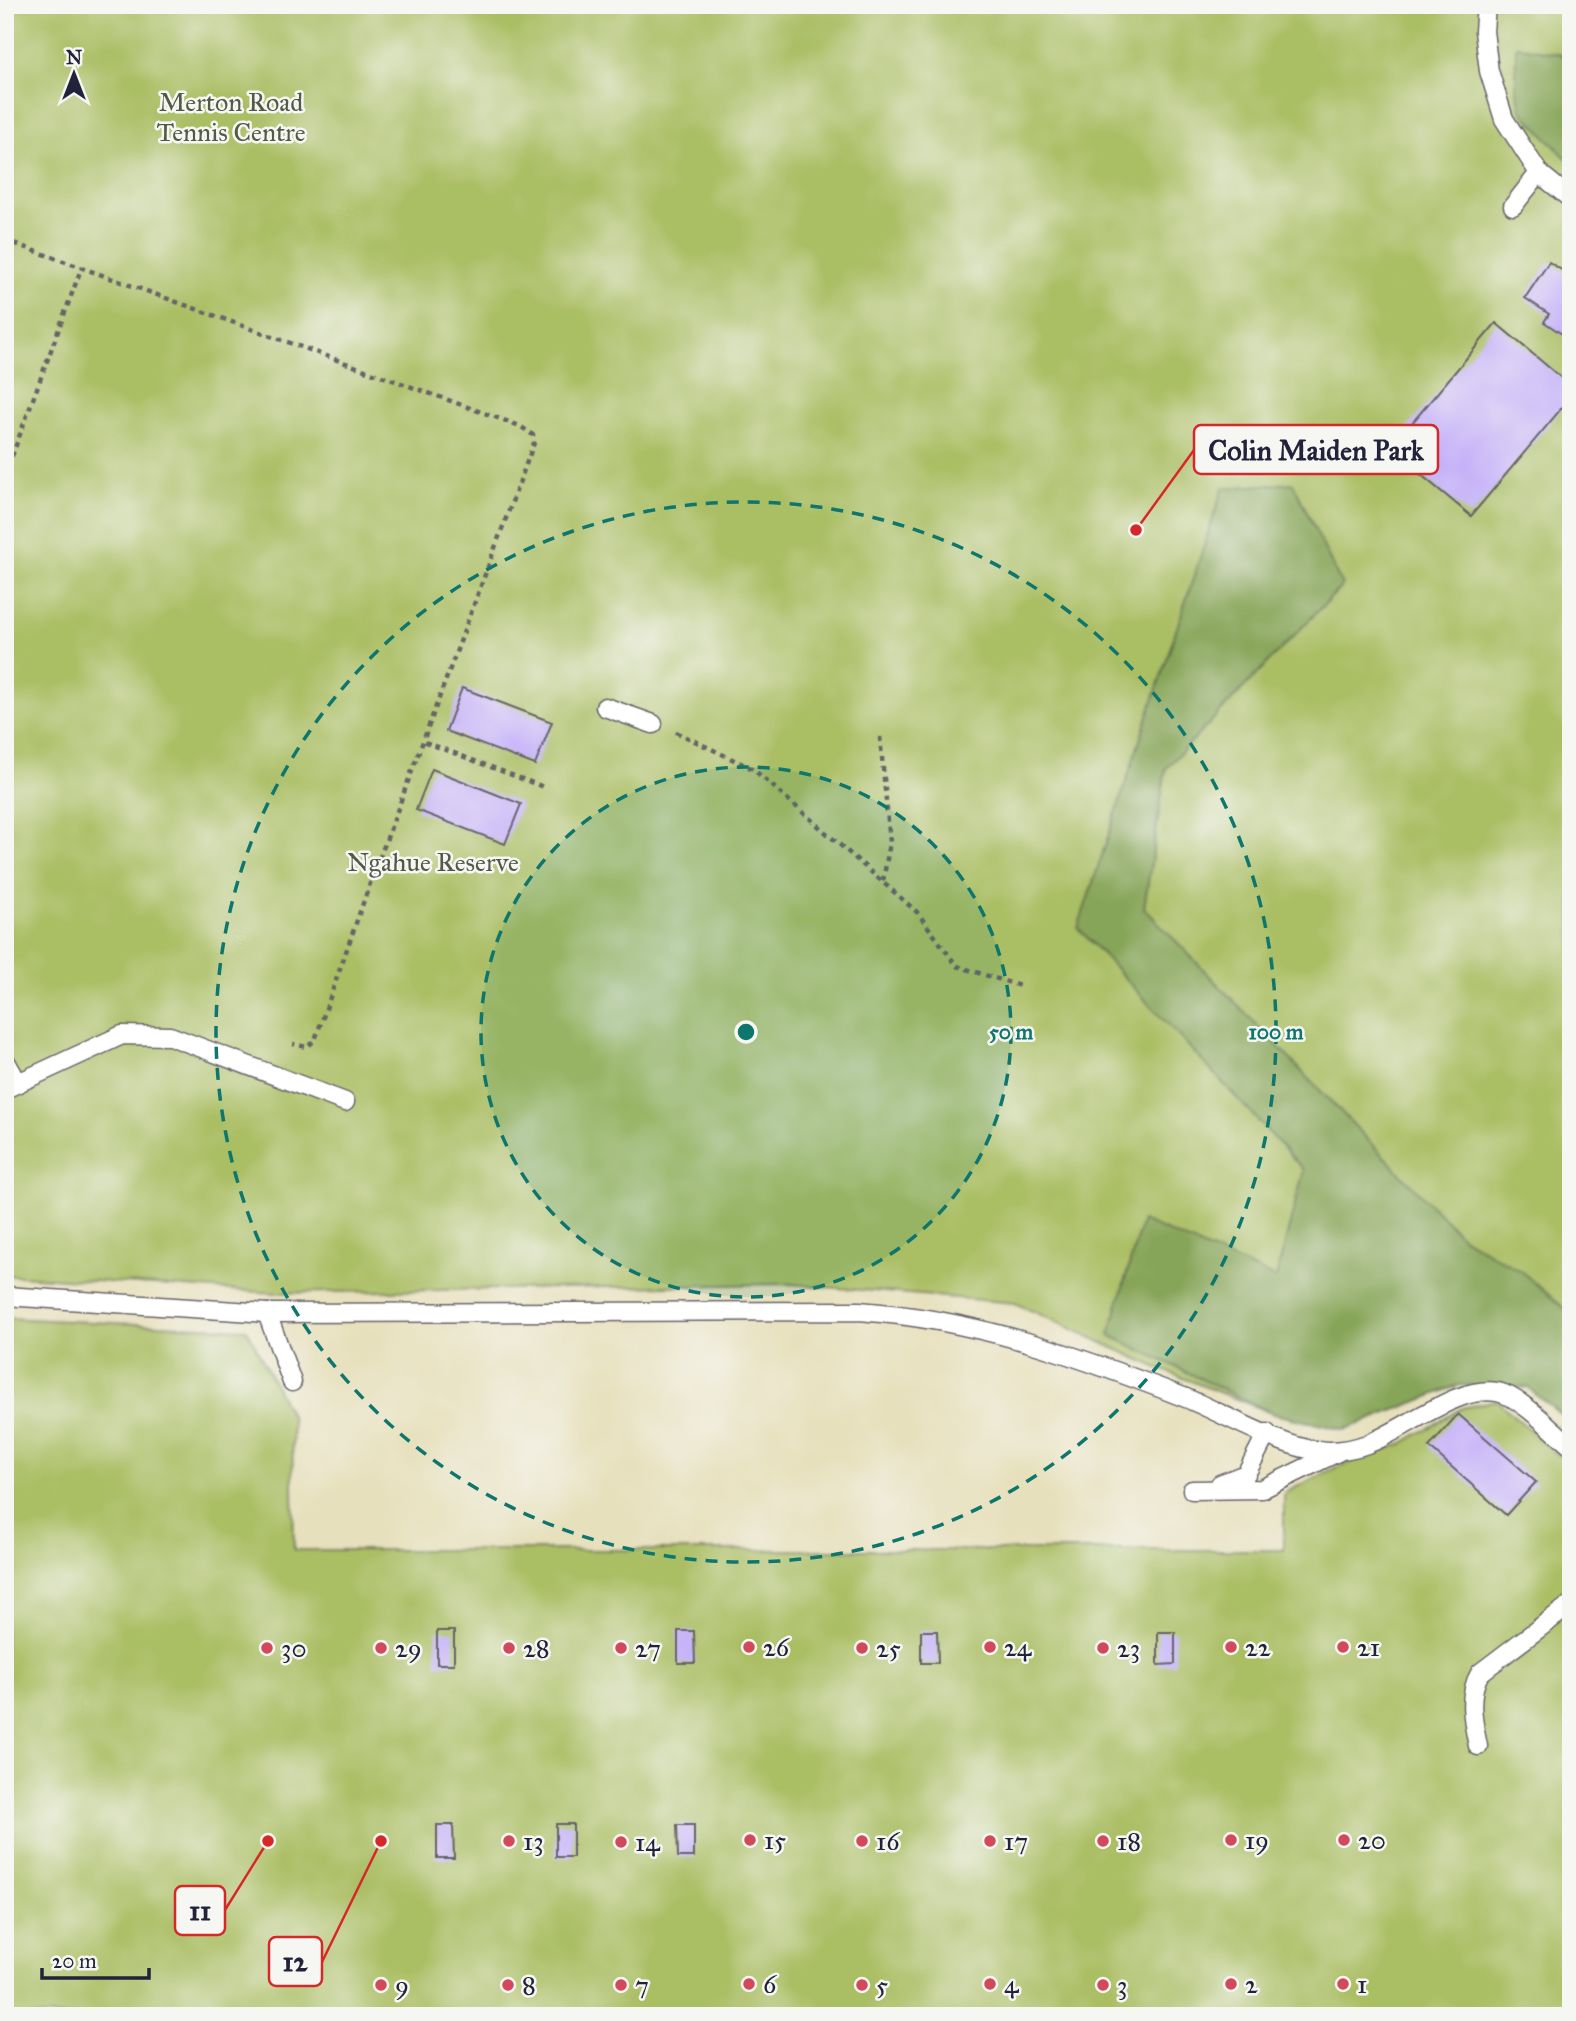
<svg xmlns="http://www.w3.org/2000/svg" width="1576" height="2021" viewBox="0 0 1576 2021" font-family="'IM FELL Great Primer',serif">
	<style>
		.green { fill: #aabe63; stroke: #66704f; stroke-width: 2 }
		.forest { fill: #87a559; stroke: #54644a; stroke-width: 2 }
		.building { fill: #c1acf9 }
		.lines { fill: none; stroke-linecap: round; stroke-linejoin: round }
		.lane-casing { stroke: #676468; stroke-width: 21 }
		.path { stroke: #676468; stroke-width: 4.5; stroke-dasharray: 5 5; stroke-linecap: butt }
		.lane { stroke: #fff; stroke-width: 18 }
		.ring { fill: none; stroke: #0f766e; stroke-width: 3.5; stroke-dasharray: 12 9 }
		.poi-dot { fill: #d1495b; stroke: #f6f6f2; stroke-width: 2.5 }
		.labels { text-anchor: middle; stroke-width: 5; stroke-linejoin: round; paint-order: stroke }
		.park-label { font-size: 26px; fill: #525949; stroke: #f6f6f2 }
		.poi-label { font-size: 26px; fill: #22223b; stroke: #f6f6f2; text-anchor: start }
		.centre { fill: #0f766e; stroke: #f6f6f2; stroke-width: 3.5 }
		.ring-label { font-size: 21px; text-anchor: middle; font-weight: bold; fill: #0f766e; stroke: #f6f6f2; stroke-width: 5; stroke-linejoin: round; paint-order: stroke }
		.leader { fill: none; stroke: #d62828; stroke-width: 2.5 }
		.callout-dot { fill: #d62828; stroke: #f6f6f2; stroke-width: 2.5 }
		.callout { fill: #f6f6f2; stroke: #d62828; stroke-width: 2.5 }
		.callout-label { font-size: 28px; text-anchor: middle; font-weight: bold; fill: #22223b }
	</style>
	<rect width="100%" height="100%" fill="#f6f6f2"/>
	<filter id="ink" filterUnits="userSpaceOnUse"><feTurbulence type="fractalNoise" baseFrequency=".0143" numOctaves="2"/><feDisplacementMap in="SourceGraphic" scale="14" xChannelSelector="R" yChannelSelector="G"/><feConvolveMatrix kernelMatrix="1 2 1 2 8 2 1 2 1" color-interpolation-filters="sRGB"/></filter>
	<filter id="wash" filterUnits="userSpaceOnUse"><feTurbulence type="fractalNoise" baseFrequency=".00686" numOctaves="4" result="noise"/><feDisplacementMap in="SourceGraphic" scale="28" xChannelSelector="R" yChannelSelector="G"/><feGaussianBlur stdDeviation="1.57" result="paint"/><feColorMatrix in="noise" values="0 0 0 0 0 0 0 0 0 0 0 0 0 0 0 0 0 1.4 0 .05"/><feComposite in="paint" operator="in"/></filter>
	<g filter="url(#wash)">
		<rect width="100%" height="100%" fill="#e7e0bc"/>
		<g class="green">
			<path d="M5,5H1571V1333L1462,1237L1274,1414L1158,1368L1015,1303L790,1284L275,1293L5,1275Z"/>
			<path d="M5,1318L247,1329L292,1419L294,1550H1284V1493L1335,1468L1403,1443L1462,1408L1496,1400L1571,1466V2016H5Z"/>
		</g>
		<g class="forest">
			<path d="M1516,46L1560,54L1571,63V163L1522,112L1516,87Z"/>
			<path d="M1293,483L1342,586L1166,768L1144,908L1462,1237L1522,1272L1571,1314V1423L1528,1388L1459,1385L1344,1430L1274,1414L1109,1335L1142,1221L1276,1278L1304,1170L1078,928L1223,488Z"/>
		</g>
		<g id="blocks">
			<g class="building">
				<path d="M1549,262L1571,276V340L1544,322L1549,314L1525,298Z"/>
				<path d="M1496,323L1571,386V397L1471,516L1390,449Z"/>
				<path d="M462,688L552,722L535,765L446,731Z"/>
				<path d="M432,769L521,804L505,844L416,810Z"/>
				<path d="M1458,1414L1536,1482L1506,1515L1429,1447Z"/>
				<rect x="437" y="1631" width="17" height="33"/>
				<path d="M678,1631H694L695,1663H678Z"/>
				<path d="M921,1631H937L938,1663H921Z"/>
				<path d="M1158,1632H1175V1664L1158,1665Z"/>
				<rect x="556" y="1824" width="17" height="33"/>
				<path d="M437,1825H453L454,1858H437Z"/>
				<path d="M677,1825H694V1857H678Z"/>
			</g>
		</g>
	</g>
	<g filter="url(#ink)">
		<use href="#blocks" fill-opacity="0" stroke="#676468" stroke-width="2"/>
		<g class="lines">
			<defs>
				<g id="lane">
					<path d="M1486,5L1484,31L1489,71L1504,119L1539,173L1571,199"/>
					<path d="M1513,206L1539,173"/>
					<path d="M605,707L653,724"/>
					<path d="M5,1060L18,1083"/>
					<path d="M5,1089L122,1035L170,1036L345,1102"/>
					<path d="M5,1296L267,1313L859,1311C976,1319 1078,1356 1186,1398C1220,1412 1282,1447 1315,1450C1331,1452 1351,1450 1367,1444C1404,1431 1464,1379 1504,1394C1524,1401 1554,1432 1571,1446"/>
					<path d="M267,1313L292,1382"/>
					<path d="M1220,1484L1246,1474L1267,1433"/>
					<path d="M1192,1490L1262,1489L1338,1452"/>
					<path d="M1478,1746C1473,1722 1467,1695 1480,1673L1571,1604"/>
				</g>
			</defs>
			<use href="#lane" class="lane-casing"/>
			<g class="path">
				<path d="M5,240L520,426L533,435L534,443L368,889L315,1040L307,1047L293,1044"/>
				<path d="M5,475L81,269"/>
				<path d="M676,732L753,769L917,912L957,966L1023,987"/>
				<path d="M880,737L890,842L883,881"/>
				<path d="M425,742L546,788"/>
			</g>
			<use href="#lane" class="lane"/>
		</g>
	</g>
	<circle cx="746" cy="1032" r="265" fill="#0f766e" fill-opacity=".12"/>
	<g class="ring">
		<circle cx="746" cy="1032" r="265"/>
		<circle cx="746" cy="1032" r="530"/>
	</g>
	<g class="poi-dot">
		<circle cx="749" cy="1647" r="7"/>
		<circle cx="990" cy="1647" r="7"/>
		<circle cx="1231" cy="1647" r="7"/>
		<circle cx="1343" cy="1647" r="7"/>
		<circle cx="267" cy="1648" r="7"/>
		<circle cx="381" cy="1648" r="7"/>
		<circle cx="509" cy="1648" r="7"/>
		<circle cx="621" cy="1648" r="7"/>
		<circle cx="862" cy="1648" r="7"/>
		<circle cx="1103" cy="1648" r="7"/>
		<circle cx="750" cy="1840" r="7"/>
		<circle cx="1231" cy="1840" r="7"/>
		<circle cx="1344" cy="1840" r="7"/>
		<circle cx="509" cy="1841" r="7"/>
		<circle cx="862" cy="1841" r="7"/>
		<circle cx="990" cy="1841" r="7"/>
		<circle cx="1103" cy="1841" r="7"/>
		<circle cx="621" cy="1842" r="7"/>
		<circle cx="749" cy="1984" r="7"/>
		<circle cx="990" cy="1984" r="7"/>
		<circle cx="1231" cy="1984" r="7"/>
		<circle cx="1343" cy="1984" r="7"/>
		<circle cx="381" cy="1985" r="7"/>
		<circle cx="508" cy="1985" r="7"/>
		<circle cx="621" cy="1985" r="7"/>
		<circle cx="862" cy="1985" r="7"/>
		<circle cx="1103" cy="1985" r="7"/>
	</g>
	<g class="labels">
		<g class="park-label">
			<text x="231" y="111">Merton Road<tspan x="231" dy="30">Tennis Centre</tspan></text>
			<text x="433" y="871">Ngahue Reserve</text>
		</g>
		<g class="poi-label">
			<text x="763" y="1656">26</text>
			<text x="1004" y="1656">24</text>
			<text x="1245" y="1656">22</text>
			<text x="1357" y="1656">21</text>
			<text x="281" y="1657">30</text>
			<text x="395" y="1657">29</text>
			<text x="523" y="1657">28</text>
			<text x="635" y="1657">27</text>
			<text x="876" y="1657">25</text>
			<text x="1117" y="1657">23</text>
			<text x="764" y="1849">15</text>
			<text x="1245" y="1849">19</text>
			<text x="1358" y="1849">20</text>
			<text x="523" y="1850">13</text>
			<text x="876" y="1850">16</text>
			<text x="1004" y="1850">17</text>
			<text x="1117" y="1850">18</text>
			<text x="635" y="1851">14</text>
			<text x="763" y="1993">6</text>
			<text x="1004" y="1993">4</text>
			<text x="1245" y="1993">2</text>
			<text x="1357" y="1993">1</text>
			<text x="395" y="1994">9</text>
			<text x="522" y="1994">8</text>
			<text x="635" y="1994">7</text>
			<text x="876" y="1994">5</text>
			<text x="1117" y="1994">3</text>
		</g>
	</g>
	<circle cx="746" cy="1032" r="10" class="centre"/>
	<g class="ring-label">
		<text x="1011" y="1039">50 m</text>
		<text x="1276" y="1039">100 m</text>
	</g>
	<path class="leader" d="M1136 530L1194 450M268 1841L225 1910M381 1841L322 1962"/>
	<g class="callout-dot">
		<circle cx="1136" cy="530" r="7"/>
		<circle cx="268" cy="1841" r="7"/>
		<circle cx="381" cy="1841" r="7"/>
	</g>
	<g class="callout">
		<rect x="1194" y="425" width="244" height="49" rx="7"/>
		<rect x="175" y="1886" width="50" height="49" rx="7"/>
		<rect x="269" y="1937" width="53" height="49" rx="7"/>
	</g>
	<g class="callout-label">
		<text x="1316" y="460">Colin Maiden Park</text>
		<text x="200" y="1920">11</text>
		<text x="295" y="1971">12</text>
	</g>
	<rect width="1576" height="2021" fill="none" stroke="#f6f6f2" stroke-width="28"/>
	<g transform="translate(74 74)" stroke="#f6f6f2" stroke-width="5" paint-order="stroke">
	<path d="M0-5L12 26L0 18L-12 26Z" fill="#22223b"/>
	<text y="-10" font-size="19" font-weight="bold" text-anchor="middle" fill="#22223b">N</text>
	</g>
	<path d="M42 1968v10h107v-10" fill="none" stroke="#22223b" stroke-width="3.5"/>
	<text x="52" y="1968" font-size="21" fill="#22223b" stroke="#f6f6f2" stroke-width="5" paint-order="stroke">20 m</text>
</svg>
